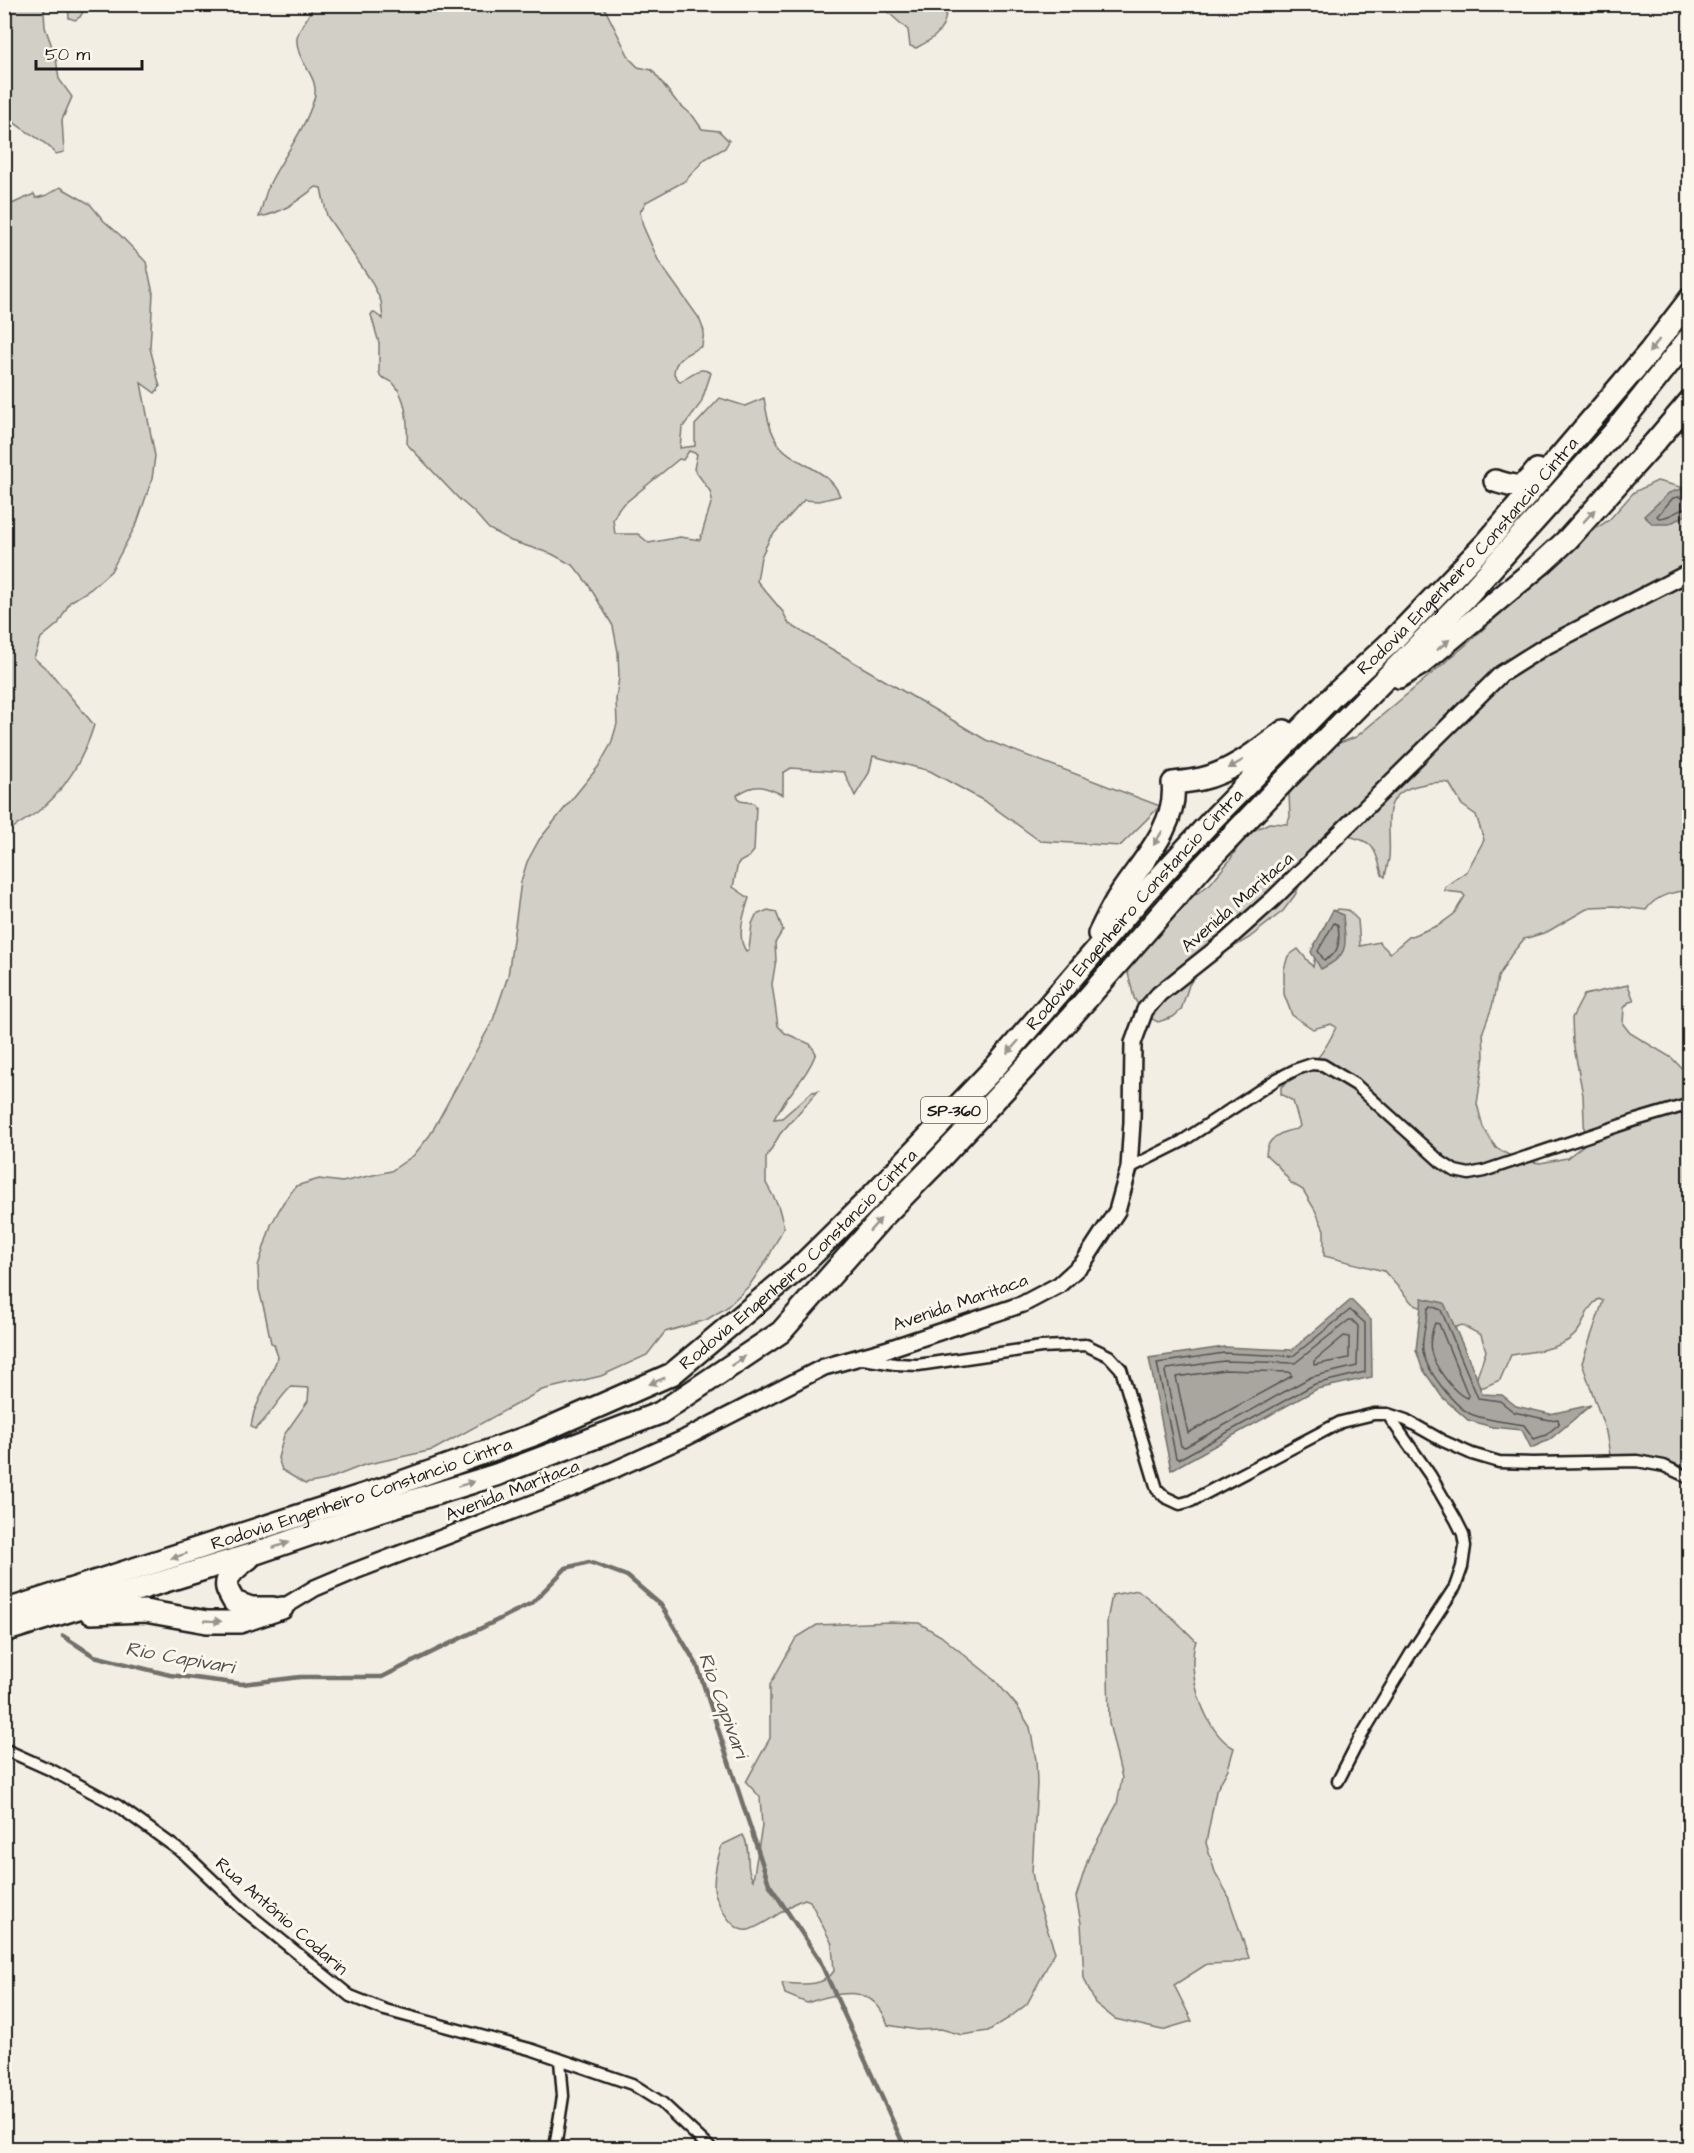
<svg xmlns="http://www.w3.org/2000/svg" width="1694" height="2153" viewBox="0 0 1694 2153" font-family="'Architects Daughter',sans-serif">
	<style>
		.green { fill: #d2cfc6; stroke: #777671; stroke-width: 1.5; fill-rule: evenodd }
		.water { fill: #a9a6a0; stroke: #716f6b; stroke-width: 1.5 }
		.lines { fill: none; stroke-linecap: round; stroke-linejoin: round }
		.shore { stroke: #545351; stroke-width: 1.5 }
		.stream { stroke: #716f6b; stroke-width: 4.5 }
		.street-casing { stroke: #1c1c1c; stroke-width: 15 }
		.secondary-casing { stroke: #1c1c1c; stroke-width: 20 }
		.highway-casing { stroke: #1c1c1c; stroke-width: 26 }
		.street { stroke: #fbf7ec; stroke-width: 10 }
		.secondary { stroke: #fbf7ec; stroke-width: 15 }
		.highway { stroke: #fbf7ec; stroke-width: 21 }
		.oneway { fill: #97948e }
		.labels { text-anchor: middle; stroke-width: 6; stroke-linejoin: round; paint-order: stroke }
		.shield { fill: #fbf7ec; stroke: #5f5e5a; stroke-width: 1.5 }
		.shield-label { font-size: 16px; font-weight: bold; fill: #1c1c1c }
		.street-label { font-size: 18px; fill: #1c1c1c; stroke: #fbf7ec }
		.water-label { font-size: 20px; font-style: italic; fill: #545351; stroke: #fbf7ec }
	</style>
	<rect width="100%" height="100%" fill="#f2eee4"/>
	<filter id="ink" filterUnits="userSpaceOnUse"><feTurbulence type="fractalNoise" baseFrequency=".0167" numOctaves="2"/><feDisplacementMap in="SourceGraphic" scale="12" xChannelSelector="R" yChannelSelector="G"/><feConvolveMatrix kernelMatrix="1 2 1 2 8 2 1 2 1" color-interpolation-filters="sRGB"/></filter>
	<g filter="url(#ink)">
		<g class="green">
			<path d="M4,5H46L44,12L45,27L56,58L59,79L72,97L62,120L64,152L56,154C43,137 19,131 5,114Z"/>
			<path d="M68,5V4L87,5L80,17L75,20L69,18Z"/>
			<path d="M313,5H603L630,59L638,67L652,70L676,101L693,116L702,129L719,131L729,141L725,148L705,159L685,181L646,202L640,212L643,226L659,262L699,318L704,331L702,346C689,353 674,358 674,374L680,382C691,375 699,365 711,373L701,403L682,428L680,448L695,446V425L720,398L745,406L764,398C767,415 769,431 780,446C797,466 830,469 840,496L819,501L804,500L770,538L761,557L757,581L783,612L789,624L986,740L1160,806L1120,846L1040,841L986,802L930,771L873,756L869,773L855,796L844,772L791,768L783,773V795C764,786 756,782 737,795L740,801L753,803L756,806L754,851L749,857L738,863L733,887L749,898C744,913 736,937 746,951L749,949L752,924L756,915L768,910L776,912L783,930L775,943L776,960L772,984L778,1026L785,1033L810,1044L816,1053C807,1078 786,1095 774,1119L782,1118L812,1092L818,1091L780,1134L766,1158V1183L778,1205L784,1227L768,1258L749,1286L726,1308L706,1320L665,1332L647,1355L601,1376L542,1390L433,1450L364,1465L326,1480L305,1484L282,1470L278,1458L284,1435L308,1401L309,1388L291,1387C277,1400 270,1417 255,1429L251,1426L254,1412L278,1357L274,1344L271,1343L265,1313L259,1290L258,1266L271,1225L283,1203L296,1186L319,1179L342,1182L391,1171L414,1155L430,1135L493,1020L508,976L521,882L527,862L539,840L598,767L611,744L617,724L616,699L619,677L618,652L613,626L588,584L574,566L552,554L511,541L489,529L474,512L458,498L407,444C408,426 407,399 394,384C391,380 386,379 381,377L379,372V343L371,315L373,312L383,319L381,301L370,279L327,216L321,188L316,187C299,200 281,214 259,217C263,205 265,192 271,181C285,154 305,129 314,99C321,76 295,62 297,38C298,28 311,16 313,5ZM689,451L697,454L694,469L710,491L712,500L700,540L680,537L649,543L638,534H615L613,520L619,508L679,459L683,460Z"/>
			<path d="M880,5H947C946,29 938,37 916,48L910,46L908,30Z"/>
			<path d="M60,187L90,204L104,221L120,235L146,262L153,293L150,348L160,387L155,393L141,383L155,456L152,479L137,523L111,571L91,589L70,602L58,624L41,638L34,658L50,672L94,725C84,758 64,793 36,813C25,821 14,826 5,834V207L34,194L36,198L47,195Z"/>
			<path d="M1657,481L1689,489V890C1673,892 1656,895 1646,910L1614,906L1590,907L1547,932L1524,939L1511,955L1498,977L1492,1007L1483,1031L1484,1056L1477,1104L1483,1127L1496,1148L1518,1160L1540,1163L1567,1158L1585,1144L1583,1095L1573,1042L1572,1018L1584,995L1628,985L1634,1001L1629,1002L1624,1008L1623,1024L1630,1033L1672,1058L1689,1076V1488C1680,1478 1670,1471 1657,1467C1640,1462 1624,1466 1610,1455L1606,1432L1582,1363L1603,1301L1599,1299C1585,1308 1587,1319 1578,1331C1565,1350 1532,1351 1511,1355L1500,1380L1484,1387H1476L1475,1383L1486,1351L1481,1335L1462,1325L1447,1330L1436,1317L1412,1303L1384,1271L1324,1256V1230L1315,1210L1303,1190L1291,1183L1278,1166L1266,1155C1266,1138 1282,1131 1297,1129L1300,1126L1293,1101L1281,1094V1087C1310,1066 1321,1061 1336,1027L1331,1024L1313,1029L1292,1015L1284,994V969L1288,956L1298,949L1313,967C1317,944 1320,926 1338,909L1348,910L1358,920L1360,946L1379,942L1390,953L1409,937L1439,925L1454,914L1465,896L1462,893L1445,891V887L1467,871L1484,840L1476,815L1462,805L1449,783C1439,781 1430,783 1420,785C1377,793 1392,827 1389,858C1388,864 1386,871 1385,877L1382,875C1374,839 1370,842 1336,833L1316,850L1295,895L1283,911L1249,938L1200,967L1189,985L1181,1010L1173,1017L1158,1022L1144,1015L1134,998L1128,973L1116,972L1184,903L1210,884L1230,860L1245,835L1269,823L1287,824L1290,817L1289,794L1314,755L1323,749L1356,737L1467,644L1586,535L1609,520L1634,492Z"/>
			<path d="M1138,1590L1175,1620L1196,1641C1185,1672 1205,1733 1234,1748L1228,1769L1216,1791L1206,1843L1215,1872L1227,1893L1249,1958L1232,1963L1207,1964L1174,1985L1192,2021L1162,2030L1115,2019L1095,2003L1084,1978L1081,1923L1076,1897L1089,1856L1117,1804L1122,1778L1109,1723L1107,1621L1112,1595Z"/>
			<path d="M891,1622L919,1623L941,1636L994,1679L1017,1706L1030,1727L1036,1760L1037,1784L1032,1872L1037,1899L1055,1952L1027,2004L1009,2018L988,2031L962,2035L941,2029L917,2030L888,2025C874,1983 841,1991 807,2003L785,1994L782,1983C801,1984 823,1988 834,1971L832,1944L810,1901L805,1899L797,1902C787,1908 758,1929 748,1930C732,1933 714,1900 714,1886C714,1871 718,1858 722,1845L743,1835C752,1850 744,1867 753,1880L762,1826L760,1797L746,1782L770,1738V1685L796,1638L817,1625Z"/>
		</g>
		<g class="water">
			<path d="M1681,489L1689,497L1686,515L1669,524H1653L1644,516L1669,493Z"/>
			<path d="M1333,910L1343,915C1345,944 1352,954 1321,969L1311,952Z"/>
			<path d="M1422,1298L1444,1303L1475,1373L1482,1394L1502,1395L1516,1406L1550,1414L1591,1405L1549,1440L1531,1448L1522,1430L1492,1427L1468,1420L1442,1397L1422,1368L1416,1350Z"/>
			<path d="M1351,1300L1371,1320L1372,1377L1317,1389L1171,1470L1149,1358L1224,1347L1292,1350Z"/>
		</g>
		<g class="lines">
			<g class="shore">
				<path d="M1690,501L1679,497L1673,498L1657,516L1659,518C1672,518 1679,508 1690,507"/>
				<path d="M1334,923L1338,925C1340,940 1340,955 1324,960L1318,951Z"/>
				<path d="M1431,1306L1441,1310L1478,1398L1500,1401L1514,1412L1549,1420L1558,1419L1559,1424L1546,1435L1534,1439L1524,1425C1507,1422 1490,1421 1473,1415C1456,1409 1425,1369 1423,1351C1421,1338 1427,1322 1428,1309Z"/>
				<path d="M1350,1310L1365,1323V1372L1315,1384L1179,1459L1176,1458L1157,1363L1224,1353L1293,1356Z"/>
				<path d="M1349,1320H1352L1358,1326L1357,1366L1311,1377L1185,1447L1181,1446L1165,1372L1167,1369L1224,1361L1295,1363Z"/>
				<path d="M1435,1323L1439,1324L1468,1395L1467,1398C1454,1394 1433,1364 1431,1351C1429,1343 1432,1330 1435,1323Z"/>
				<path d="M1344,1336L1349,1337V1358L1314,1365V1361Z"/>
				<path d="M1225,1370L1289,1372L1292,1376L1188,1433L1176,1377Z"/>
			</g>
			<g class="stream">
				<path d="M4,1554L7,1559"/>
				<path d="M63,1636L94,1656L170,1675L242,1684L300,1677H382L532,1603L566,1568L589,1562L627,1576L661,1605L697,1665L769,1884L819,1959L905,2148"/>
			</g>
			<defs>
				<g id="street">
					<path d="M1129,1168L1181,1142L1277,1079L1297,1069L1312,1064L1323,1065L1356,1085L1441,1162L1455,1171L1469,1174L1484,1171L1636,1120L1690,1104"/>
					<path d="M863,1359L895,1364L918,1365L1041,1347L1086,1345L1109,1356L1121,1369L1157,1489L1165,1497L1180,1504L1191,1501L1341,1422L1374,1414H1388L1406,1420L1443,1441L1472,1454L1499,1462L1533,1463L1637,1461L1664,1466L1690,1478"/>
					<path d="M4,1749L53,1771L118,1806L186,1855L244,1910L350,1996L385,2010L533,2050L632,2084L662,2103L710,2148"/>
					<path d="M1338,1781L1360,1738L1410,1655L1455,1587L1462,1567L1465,1546L1463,1534L1456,1520L1430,1475L1388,1415"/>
					<path d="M555,2148L563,2096L560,2060"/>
				</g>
				<path id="secondary" d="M282,1608L315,1588L355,1571L578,1486L685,1438L824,1367L885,1350L1023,1304L1059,1285L1083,1263L1117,1211L1129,1168L1132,1122L1133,1043L1145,1010L1159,994L1227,940L1273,899L1501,674L1544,647L1690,572"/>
				<g id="highway">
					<path d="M1495,481C1519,488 1521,490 1537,470"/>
					<path d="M1399,677L1421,664L1541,564L1568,539L1655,442L1690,401"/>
					<path d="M1099,934C1106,920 1112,906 1121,893C1142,861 1178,825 1173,783C1182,782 1192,781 1201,779C1232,772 1259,750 1284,731"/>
					<path d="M249,1558C241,1564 224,1575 227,1588C228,1592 232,1598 234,1602L251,1608H273"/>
					<path id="s1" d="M4,1611L388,1487L533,1435L672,1374L801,1266L864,1204L997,1065L1145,893L1214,818L1335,694L1392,641L1487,542L1650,351L1690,299"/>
					<path d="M91,1613L145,1611L207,1622H240L282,1608"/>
					<path d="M4,1631L256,1553L373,1513L496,1475L660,1413L781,1332L879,1221L931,1168L1050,1041L1203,866L1285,780L1465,598L1615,431L1690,337"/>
				</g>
			</defs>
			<use href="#street" class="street-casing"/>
			<use href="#secondary" class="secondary-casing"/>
			<use href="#highway" class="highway-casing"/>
			<use href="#street" class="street"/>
			<use href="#secondary" class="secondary"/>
			<use href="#highway" class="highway"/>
		</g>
		<defs><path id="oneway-solid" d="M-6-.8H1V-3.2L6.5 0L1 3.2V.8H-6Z" transform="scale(1.5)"/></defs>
		<g class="oneway">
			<use href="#oneway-solid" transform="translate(1654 346) rotate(128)"/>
			<use href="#oneway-solid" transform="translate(1589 516) rotate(-47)"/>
			<use href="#oneway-solid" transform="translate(1443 645) rotate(-40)"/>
			<use href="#oneway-solid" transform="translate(1236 764) rotate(150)"/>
			<use href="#oneway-solid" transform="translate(1158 838) rotate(121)"/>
			<use href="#oneway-solid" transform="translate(1013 1047) rotate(131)"/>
			<use href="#oneway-solid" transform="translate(875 1225) rotate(-48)"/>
			<use href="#oneway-solid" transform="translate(738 1361) rotate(-34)"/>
			<use href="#oneway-solid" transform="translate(657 1381) rotate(157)"/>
			<use href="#oneway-solid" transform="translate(466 1484) rotate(-17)"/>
			<use href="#oneway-solid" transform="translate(281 1545) rotate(-19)"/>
			<use href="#oneway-solid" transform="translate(179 1556) rotate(162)"/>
			<use href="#oneway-solid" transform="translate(213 1621) rotate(3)"/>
		</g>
	</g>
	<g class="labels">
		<rect class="shield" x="921" y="1097" width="66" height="26" rx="4.5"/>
		<g class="shield-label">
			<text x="954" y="1116">SP-360</text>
		</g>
		<g class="street-label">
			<text dy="6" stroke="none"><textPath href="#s1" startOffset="1852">Rodovia Engenheiro Constancio Cintra</textPath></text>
			<text transform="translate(1237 902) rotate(-41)" y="6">Avenida Maritaca</text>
			<text dy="6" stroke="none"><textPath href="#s1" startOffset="1366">Rodovia Engenheiro Constancio Cintra</textPath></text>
			<text dy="6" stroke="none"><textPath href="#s1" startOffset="880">Rodovia Engenheiro Constancio Cintra</textPath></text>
			<text transform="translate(960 1302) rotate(-19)" y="6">Avenida Maritaca</text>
			<text transform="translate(512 1490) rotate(-21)" y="6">Avenida Maritaca</text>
			<text dy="6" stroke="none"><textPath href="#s1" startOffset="376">Rodovia Engenheiro Constancio Cintra</textPath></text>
			<text transform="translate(282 1916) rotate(41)" y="6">Rua Antônio Codarin</text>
		</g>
		<g class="water-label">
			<text transform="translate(180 1657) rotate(10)" y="7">Rio Capivari</text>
			<text transform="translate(724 1705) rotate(70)" y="7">Rio Capivari</text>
		</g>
	</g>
	<rect width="1694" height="2153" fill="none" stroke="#fbf7ec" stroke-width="24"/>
	<rect x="12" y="12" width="1670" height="2129" fill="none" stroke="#1c1c1c" stroke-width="2" filter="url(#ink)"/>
	<path d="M36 60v9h106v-9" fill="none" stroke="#1c1c1c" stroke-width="3"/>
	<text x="45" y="60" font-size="18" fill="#1c1c1c" stroke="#fbf7ec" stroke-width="4.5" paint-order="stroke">50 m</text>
</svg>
